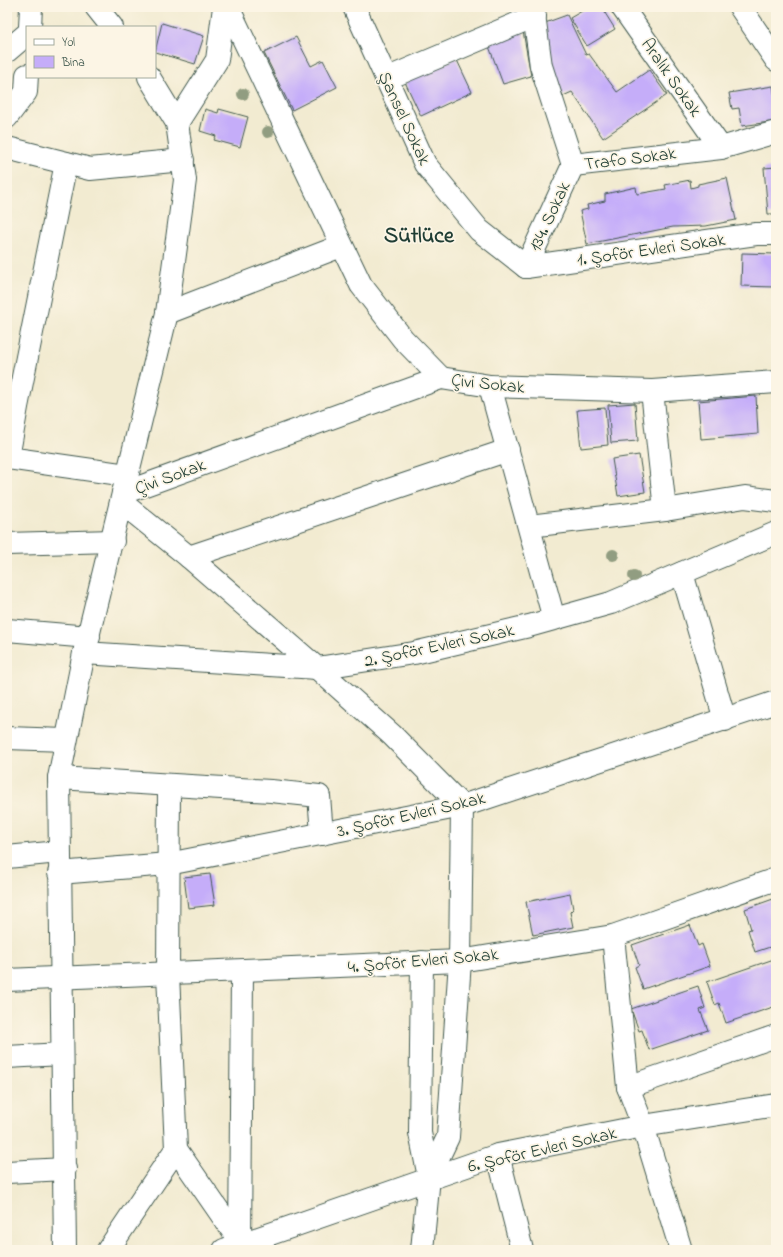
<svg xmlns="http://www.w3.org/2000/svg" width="783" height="1257" viewBox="0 0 783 1257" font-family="'Indie Flower',sans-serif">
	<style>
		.building { fill: #c5adf9 }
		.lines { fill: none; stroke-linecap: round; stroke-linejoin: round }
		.street-casing { stroke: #3f574c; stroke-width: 24 }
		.street { stroke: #fff; stroke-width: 22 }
		.tree { fill: #919d81 }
		.labels { text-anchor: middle; stroke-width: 3.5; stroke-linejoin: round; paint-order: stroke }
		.street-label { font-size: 18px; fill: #1f3d34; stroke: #fcf5e5 }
		.district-label { font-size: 22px; font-weight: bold; fill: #1f3d34; stroke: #fcf5e5 }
	</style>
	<rect width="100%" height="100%" fill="#fcf5e5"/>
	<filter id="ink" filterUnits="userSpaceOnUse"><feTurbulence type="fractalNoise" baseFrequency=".025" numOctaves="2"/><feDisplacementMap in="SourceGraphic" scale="8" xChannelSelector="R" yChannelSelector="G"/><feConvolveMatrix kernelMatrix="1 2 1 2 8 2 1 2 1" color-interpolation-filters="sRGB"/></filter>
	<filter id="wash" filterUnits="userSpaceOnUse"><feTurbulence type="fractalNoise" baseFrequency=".012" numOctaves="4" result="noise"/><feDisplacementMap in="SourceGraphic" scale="16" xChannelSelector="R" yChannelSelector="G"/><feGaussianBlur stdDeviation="0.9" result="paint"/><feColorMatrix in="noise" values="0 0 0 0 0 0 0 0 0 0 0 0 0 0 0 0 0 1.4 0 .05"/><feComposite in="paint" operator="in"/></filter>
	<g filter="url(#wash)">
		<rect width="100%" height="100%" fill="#f2ebd1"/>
		<g id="blocks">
			<g class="building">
				<path d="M589,7H608L609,10L605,13L615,29L587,46L570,18Z"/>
				<path d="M567,15L586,55L589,54L617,92L649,70L667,95L603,138L572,92L563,96L551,66L545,23Z"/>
				<path d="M162,23L204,36L195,64L155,52Z"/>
				<path d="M523,31L531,76L503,84L487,41Z"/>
				<path d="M296,37L311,66L323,60L337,87L292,110L264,53Z"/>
				<path d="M456,58L472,92L421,116L405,82Z"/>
				<path d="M773,86L776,104V121L742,126L739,108L732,109L729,93Z"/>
				<path d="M205,109L218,113L219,109L248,117L240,147L214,140L216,136L200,131Z"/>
				<path d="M776,167V214H768L764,168Z"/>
				<path d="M727,178L736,220L706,226L673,227L587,244L580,211L588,209L587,205L605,201V194L636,187L637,194L666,189L665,185L690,180L691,188L698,186V184Z"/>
				<path d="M742,253L776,254V294H774V287L741,286Z"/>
				<path d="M756,396L758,434L701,439L698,401Z"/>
				<path d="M635,403L638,441L611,443L608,405Z"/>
				<path d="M605,408L608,445L581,448L577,410Z"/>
				<path d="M639,455L645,492L618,496L612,459Z"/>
				<path d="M210,874L215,905L188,908L184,877Z"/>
				<path d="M570,893L573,909L570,912L573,927L533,935L526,902Z"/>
				<path d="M776,898V945L755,952L748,930L751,929L745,909Z"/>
				<path d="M690,925L698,946L702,944L710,966L643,989L635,967L639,965L632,945Z"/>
				<path d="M774,959L776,965V1006L726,1023L719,1003L715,1005L707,982Z"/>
				<path d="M698,986L705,1008L700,1010L708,1030L649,1050L642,1030L639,1031L631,1009Z"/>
			</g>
		</g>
	</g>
	<g filter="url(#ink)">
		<use href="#blocks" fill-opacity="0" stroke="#3f574c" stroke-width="1"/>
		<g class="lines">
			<defs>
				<g id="street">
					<path d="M96,7L112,27"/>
					<path d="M228,7L361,285L403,339L441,378"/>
					<path d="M354,7L425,164L479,230L526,267"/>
					<path d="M533,7L541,66L573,165L721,148L776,132"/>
					<path d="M622,7L721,148"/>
					<path d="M740,7L776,60"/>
					<path d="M30,27L31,7"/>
					<path d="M7,51L27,34"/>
					<path d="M386,79L535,16"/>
					<path d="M7,117L26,92L27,75"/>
					<path d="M177,123L217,60L224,7"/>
					<path d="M7,148L90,169L183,160"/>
					<path d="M66,163L17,407L8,458L127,475"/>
					<path d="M526,267L756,234H776"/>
					<path d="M526,267L573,165"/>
					<path d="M167,313L341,246"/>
					<path d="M490,386L554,619"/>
					<path d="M652,391L665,510"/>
					<path d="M123,493L441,378L490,386L652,391L776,382"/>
					<path d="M121,502L189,557L317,668L392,735L462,806L460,961L448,1137L429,1177"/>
					<path d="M529,526L665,510L745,497L776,501"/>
					<path d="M7,544L113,541"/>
					<path d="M189,557L508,450"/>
					<path d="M682,573L725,720"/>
					<path d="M7,630L89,637"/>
					<path d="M84,653L317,668L414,653L529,626L611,603L776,533"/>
					<path d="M7,738L65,740"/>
					<path d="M59,778L271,791L319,796L322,834"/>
					<path d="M7,857L59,852"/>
					<path d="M59,873L168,864L462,806L776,702"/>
					<path d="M613,936L628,1087L643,1126L681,1250"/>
					<path d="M422,962L420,1133L429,1177L422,1250"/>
					<path d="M7,980L460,961L613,936L776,879"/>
					<path d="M7,1057L62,1054"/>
					<path d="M628,1087L776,1036"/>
					<path d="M176,1149L241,1243"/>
					<path d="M498,1155L522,1250"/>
					<path d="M7,1172L65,1169"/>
					<path d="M65,1250L59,778L84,653L167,313L185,180L177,123L149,77"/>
					<path d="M108,1250L176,1149L168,974L169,785"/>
					<path d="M224,1250L498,1155L643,1126L776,1105"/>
					<path d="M240,1250L242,972"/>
				</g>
			</defs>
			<use href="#street" class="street-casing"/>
			<use href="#street" class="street"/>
		</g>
		<g class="tree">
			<circle cx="243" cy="94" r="6"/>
			<circle cx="268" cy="132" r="6"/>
			<circle cx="613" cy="555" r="6"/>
			<circle cx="634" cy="576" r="6"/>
		</g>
	</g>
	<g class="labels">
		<g class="street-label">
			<text transform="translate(672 77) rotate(55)" y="6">Aralık Sokak</text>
			<text transform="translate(405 118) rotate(65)" y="6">Şansel Sokak</text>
			<text transform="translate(630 158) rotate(-7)" y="6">Trafo Sokak</text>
			<text transform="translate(549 216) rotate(-65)" y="6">134. Sokak</text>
			<text transform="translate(651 249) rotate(-8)" y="6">1. Şoför Evleri Sokak</text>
			<text transform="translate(488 383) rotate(6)" y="6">Çivi Sokak</text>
			<text transform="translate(170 476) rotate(-20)" y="6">Çivi Sokak</text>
			<text transform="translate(439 645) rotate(-12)" y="6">2. Şoför Evleri Sokak</text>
			<text transform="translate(411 814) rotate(-13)" y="6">3. Şoför Evleri Sokak</text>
			<text transform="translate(423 960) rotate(-5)" y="6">4. Şoför Evleri Sokak</text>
			<text transform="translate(542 1149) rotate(-13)" y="6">6. Şoför Evleri Sokak</text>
		</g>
		<g class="district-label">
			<text x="419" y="242">Sütlüce</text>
		</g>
	</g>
	<rect width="783" height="1257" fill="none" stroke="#fcf5e5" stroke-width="24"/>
	<rect x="26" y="26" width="130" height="52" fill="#fcf5e5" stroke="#a4ab9e"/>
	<rect x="34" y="39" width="20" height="6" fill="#ffffff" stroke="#a4ab9e"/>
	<text x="62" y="46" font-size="12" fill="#1f3d34">Yol</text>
	<rect x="34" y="56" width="20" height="12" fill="#c5adf9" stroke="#a4ab9e"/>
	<text x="62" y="66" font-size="12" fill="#1f3d34">Bina</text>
</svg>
